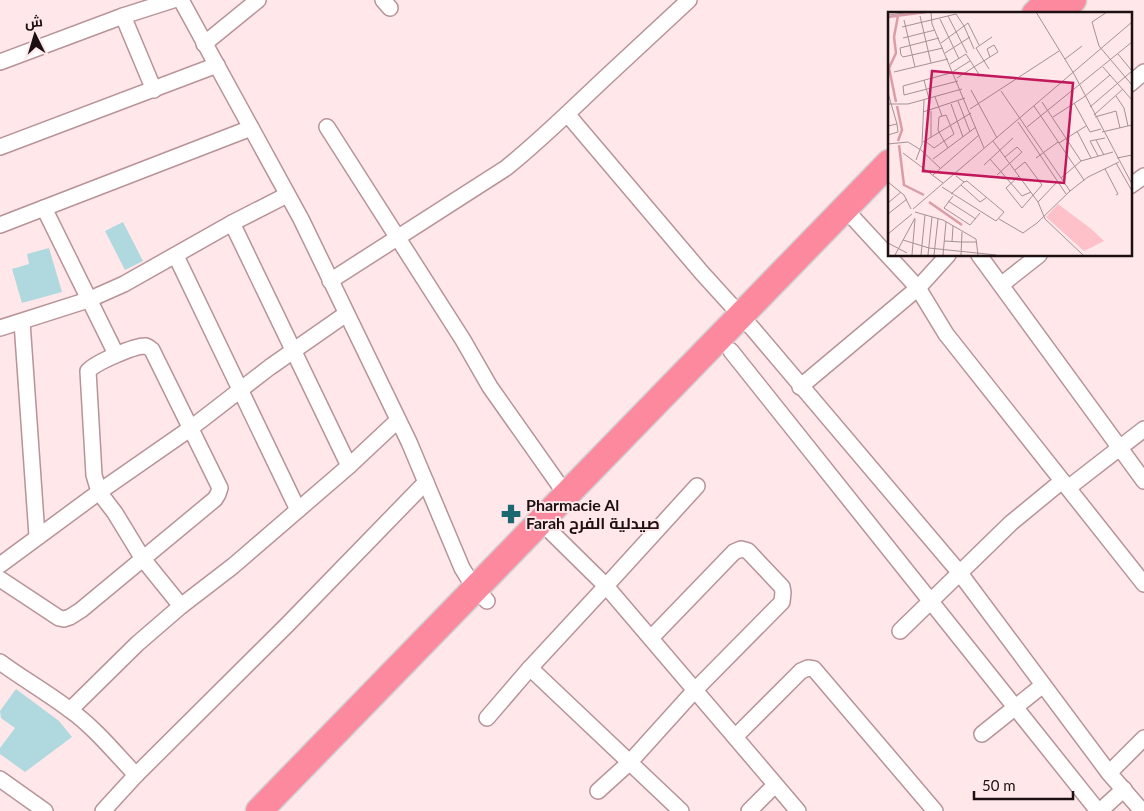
<svg xmlns="http://www.w3.org/2000/svg" width="1144" height="811" viewBox="0 0 1144 811" font-family="Lato,Cairo,sans-serif">
	<style>
		.building { fill: #afd9de }
		.lines { fill: none; stroke-linecap: round; stroke-linejoin: round }
		.street-casing { stroke: #b89398; stroke-width: 18 }
		.highway-casing { stroke: #d2cfd0; stroke-width: 29 }
		.street { stroke: #fff; stroke-width: 15 }
		.highway { stroke: #fd899e; stroke-width: 26 }
		.labels { text-anchor: middle; stroke-width: 4; stroke-linejoin: round; paint-order: stroke }
		.poi-label { font-size: 16px; font-weight: bold; fill: #1d1012; stroke: #ffe7ea; text-anchor: start }
		.inset-river { fill: none; stroke: #da9da6; stroke-width: 2.5 }
		.inset-road { fill: none; stroke: #a59194; stroke-width: 1 }
		.view { fill: #c2185b; fill-opacity: 0.15; stroke: #c2185b; stroke-width: 2.5 }
		.inset-edge { fill: none; stroke: #1d1012; stroke-width: 2.5 }
	</style>
	<rect width="100%" height="100%" fill="#ffe7ea"/>
	<g class="building">
		<path d="M123,222L143,261L125,270L105,231Z"/>
		<path d="M49,248L62,292L22,303L12,269L29,264L27,254Z"/>
		<path d="M16,689L59,721L72,737L25,772L0,754V748L15,728L1,718L0,711Z"/>
	</g>
	<g class="lines">
		<defs>
			<g id="street">
				<path d="M181,0L301,219L409,442L462,568L475,589L487,601"/>
				<path d="M383,0L390,8"/>
				<path d="M123,16L154,90"/>
				<path d="M204,44L258,0"/>
				<path d="M0,62L123,16L173,0"/>
				<path d="M1130,84L1144,72"/>
				<path d="M568,115L702,273L753,329L959,572L1109,773L1142,811"/>
				<path d="M327,127L463,340L490,387L567,496"/>
				<path d="M0,147L217,65"/>
				<path d="M1130,186L1144,176"/>
				<path d="M44,208L116,354"/>
				<path d="M845,209L918,288L946,334L1144,584"/>
				<path d="M232,223L349,466"/>
				<path d="M0,225L251,128"/>
				<path d="M979,255L1144,481"/>
				<path d="M176,256L298,510"/>
				<path d="M330,281L506,168C541,140 572,109 605,78C633,52 661,26 689,0"/>
				<path d="M1001,285L1039,255"/>
				<path d="M22,322L37,536"/>
				<path d="M0,328L88,300L124,284L232,223L287,195"/>
				<path d="M731,351L1098,811"/>
				<path d="M800,387L918,288L948,255"/>
				<path d="M1068,488L1144,429"/>
				<path d="M541,522L606,586L798,811"/>
				<path d="M0,565L99,492L191,428L270,367L346,314"/>
				<path d="M0,579L59,618L64,619L70,617L81,610L215,499L218,494L220,488L152,350C149,348 149,347 146,346C135,345 95,363 88,371L94,475L99,492L115,513L143,559L181,606"/>
				<path d="M900,631L1011,523L1062,481"/>
				<path d="M0,662C23,679 48,693 70,710C95,728 115,753 136,775"/>
				<path d="M530,668L681,811"/>
				<path d="M70,710L137,644L181,606L233,566L349,466L397,421"/>
				<path d="M487,718L530,668L606,586L697,486"/>
				<path d="M982,734L1043,685"/>
				<path d="M735,737L801,671L808,668L814,669L935,811"/>
				<path d="M1109,773L1144,738"/>
				<path d="M0,779L45,811"/>
				<path d="M598,791L630,762L695,690L782,602L783,592L782,587L748,551L741,549L734,552L651,638"/>
				<path d="M103,811L136,775L287,625L426,482"/>
				<path d="M749,811L775,785"/>
				<path d="M1100,811L1124,789"/>
			</g>
			<g id="highway">
				<path d="M1035,14L1049,0"/>
				<path d="M1060,14L1073,0"/>
				<path d="M259,811L889,163"/>
			</g>
		</defs>
		<use href="#street" class="street-casing"/>
		<use href="#highway" class="highway-casing"/>
		<use href="#street" class="street"/>
		<use href="#highway" class="highway"/>
	</g>
	<defs>
		<symbol id="pharmacy-bare" viewBox="-9 -9 18 18"><path d="M-2-6h4v4h4v4h-4v4h-4v-4h-4v-4h4Z" fill="#1c6870" stroke="#ffe7ea" stroke-width="2.5" paint-order="stroke"/></symbol>
	</defs>
	<g fill-rule="evenodd">
		<use href="#pharmacy-bare" x="497" y="500" width="28" height="28"/>
	</g>
	<g class="labels">
		<g class="poi-label">
			<text x="526" y="511">Pharmacie Al<tspan x="526" dy="18">Farah صيدلية الفرح</tspan></text>
		</g>
	</g>
	<g transform="translate(888 12)">
		<rect width="244" height="244" fill="#ffe7ea"/>
		<path d="M170,192L202,216L216,229L196,239L158,205Z" fill="#fec1ca"/>
		<path class="inset-river" d="M0,5L38,0M8,90L1,56L8,41L6,25L10,4M9,94L14,118L10,129M11,133L16,173L36,183M41,190L74,213"/>
		<path class="inset-road" d="M43,0L44,12L96,136M148,0L186,62L244,172M219,0L204,10L211,34L244,73M0,3L25,0M32,4L43,51M60,4L79,41M52,7L71,47M16,8L27,55M14,15L68,2L76,14L53,31M15,26L47,18M51,26L12,36L13,43L15,45L55,36M86,37L76,14L80,11L91,33M57,41L82,25M230,42L244,59M177,47L194,34M62,52L78,42L92,64M215,55L244,88M101,57L88,36L104,25M66,59L82,49M6,60L60,47M66,60L15,74L16,83L70,69M69,66L86,55L110,40L106,33L99,37L102,45M36,68L41,87M83,78L109,126M113,79L182,179L200,165L231,150M0,81L9,112L0,114M228,84L236,96L240,114M47,85L54,104M70,89L82,120M154,90L193,149M186,91L202,120L213,117M0,92H20L74,77M63,92L75,125M146,94L196,168M202,95L244,59M82,97L171,39M35,100L77,86M206,103L235,77M165,105L196,85L222,63M207,105L228,99L232,116M130,110L178,182M139,115L244,30M189,119L203,146M214,120L244,113M0,123L10,120L9,112M43,125V99M208,128L216,143M37,129L46,136L66,122L58,103L51,105L50,118L51,120L56,129L60,136M105,129L150,190L170,169M35,130L83,101M171,131L198,114M0,132L20,130L33,138L52,156M15,141L55,171M210,144L202,129L217,126M148,146L170,130M229,146L244,143M45,147L88,115M102,147L134,184L143,180M28,148L34,132L36,88M228,151L244,179M96,153L125,126M217,157L230,182L228,183M127,158L137,150L154,173L134,196L118,176L131,164M45,163L91,123M109,163L134,140L129,135L117,145M173,166L193,149L225,140M0,170L16,183L23,197M73,173L92,190L98,186M54,175L108,209L116,200L79,169L76,170M63,182L76,170L68,164M65,184L56,196L82,213L92,201M60,189L88,207M150,190L157,207L195,243M0,191L13,180M25,197L244,10M27,200L55,208L88,227L90,243M0,202L19,187M111,207L135,221L149,211L182,179M0,222L24,202M15,228L41,236L108,243M56,229L73,230M64,230L65,214M73,230H89M0,231L19,241M7,243L27,206M24,243L27,207M33,243L37,203M40,243L44,205M46,243L50,207M55,243L58,210M73,243L74,220"/>
		<path class="view" d="M44,59L185,71L176,171L35,159Z"/>
		<rect width="244" height="244" class="inset-edge"/>
	</g>
	<g transform="translate(35 35) rotate(355)" stroke="#ffe7ea" stroke-width="4" paint-order="stroke">
	<path d="M0-4L9 19L0 12L-9 19Z" fill="#1d1012"/>
	<text y="-8" font-size="14" font-weight="bold" text-anchor="middle" fill="#1d1012">ش</text>
	</g>
	<path d="M974 791v8h99v-8" fill="none" stroke="#1d1012" stroke-width="2.5"/>
	<text x="982" y="791" font-size="15" fill="#1d1012" stroke="#ffe7ea" stroke-width="4" paint-order="stroke">50 m</text>
</svg>
